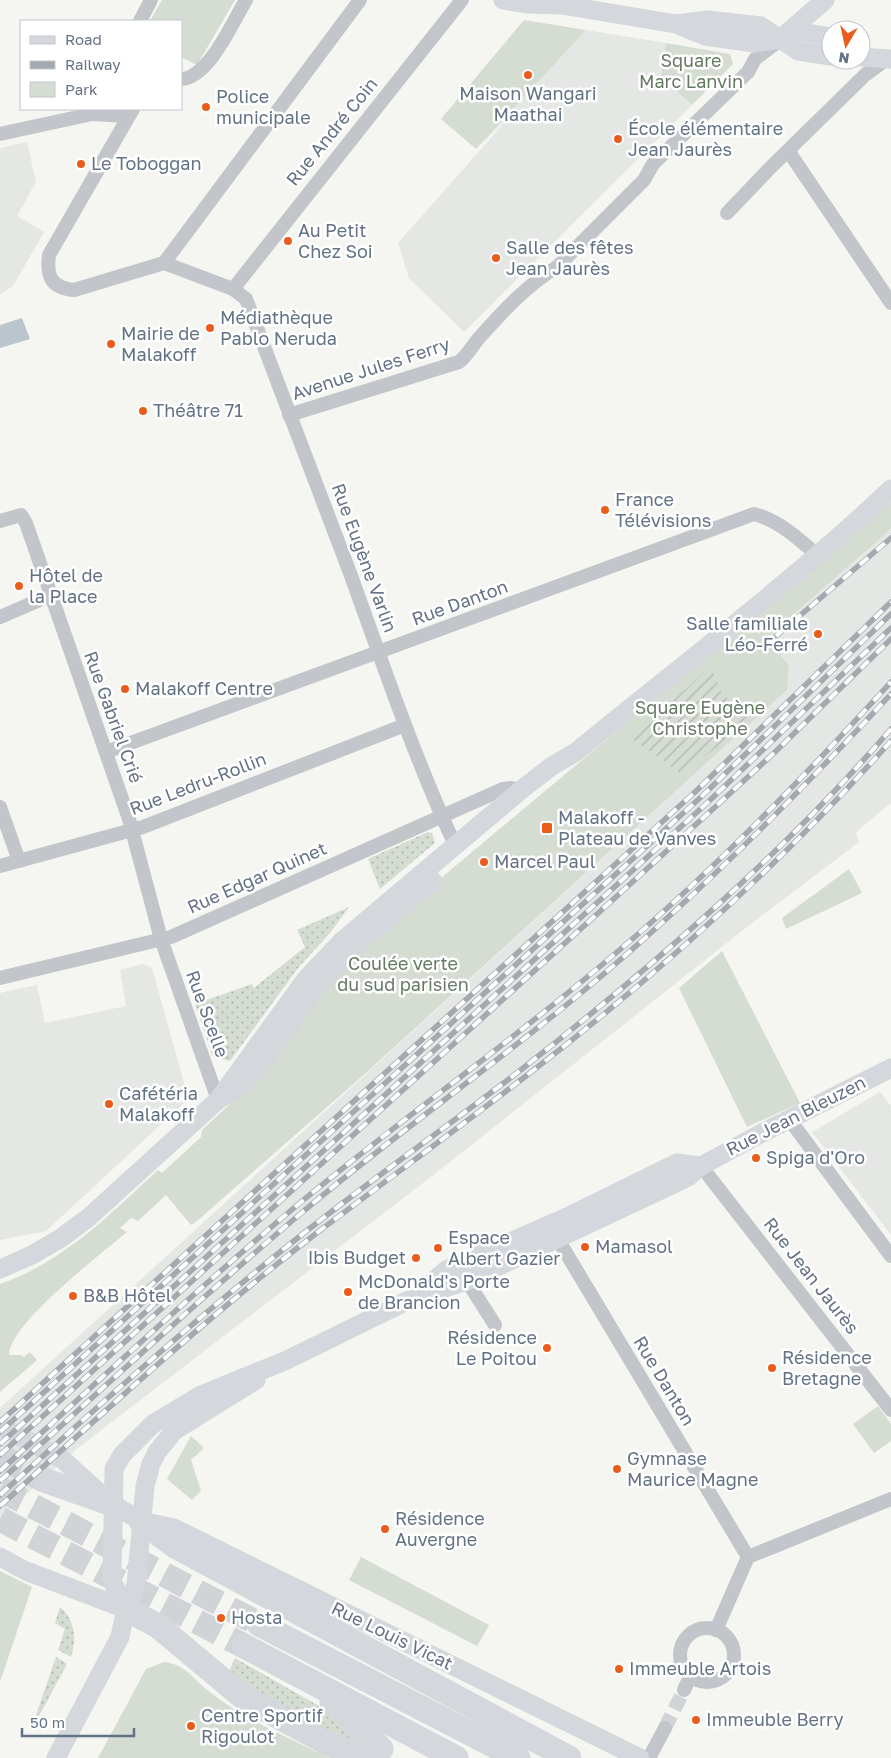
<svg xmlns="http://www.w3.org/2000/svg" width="891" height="1758" viewBox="0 0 891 1758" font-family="'Golos Text',sans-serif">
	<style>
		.built { fill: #e5e7e5 }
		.grass { fill: url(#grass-dots) }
		.park { fill: #d5dcd2 }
		.garden { fill: url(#garden-furrows) }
		.water { fill: #bbc6cc }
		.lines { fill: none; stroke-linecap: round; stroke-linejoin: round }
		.street-tunnel { stroke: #d0d4d6; stroke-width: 14; stroke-dasharray: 14 7; stroke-linecap: butt }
		.highway-tunnel { stroke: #d0d4d6; stroke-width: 25; stroke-dasharray: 25 12; stroke-linecap: butt }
		.street { stroke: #c2c5c9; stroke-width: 14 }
		.secondary { stroke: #d4d8dc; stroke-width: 19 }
		.highway { stroke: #d4d8dc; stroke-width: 25 }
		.rail-casing { stroke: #a4a9b0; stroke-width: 5.5 }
		.rail { stroke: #fff; stroke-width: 4; stroke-dasharray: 11; stroke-linecap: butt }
		.poi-dot { fill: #ea5c1c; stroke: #fff; stroke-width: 2 }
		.labels { text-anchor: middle; stroke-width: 5; stroke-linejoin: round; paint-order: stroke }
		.park-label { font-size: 18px; fill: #657a62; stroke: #fff }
		.poi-label { font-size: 18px; fill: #637284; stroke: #fff; text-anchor: start }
		.street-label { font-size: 18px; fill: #637284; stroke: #fff }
	</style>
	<defs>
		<pattern id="grass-dots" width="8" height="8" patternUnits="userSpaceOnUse" patternTransform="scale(1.25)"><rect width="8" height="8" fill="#d5dcd2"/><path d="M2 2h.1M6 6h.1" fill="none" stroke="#b0b7b0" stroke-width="1.8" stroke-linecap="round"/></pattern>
		<pattern id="garden-furrows" width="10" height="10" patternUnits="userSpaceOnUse" patternTransform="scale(1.25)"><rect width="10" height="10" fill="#d5dcd2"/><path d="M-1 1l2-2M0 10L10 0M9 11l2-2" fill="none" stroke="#b0b7b0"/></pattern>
	</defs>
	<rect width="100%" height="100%" fill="#f5f5f1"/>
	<g class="built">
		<path d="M586,30L666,43L662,76L692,105L464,332L409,278L398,243L511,115L476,149Z"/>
		<path d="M27,142L36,182L17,216L44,232L13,286L0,294V148Z"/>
		<path d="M891,529V803L856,832L859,842L747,927L436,1173L78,1448L0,1518V1408L787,690L789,665L781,656L782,648L771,634Z"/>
		<path d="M143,964L152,968L186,1090L185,1102L46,1231L0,1240V993L37,985L45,1023L126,1006L120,970Z"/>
		<path d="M880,1092L891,1106V1235L812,1132Z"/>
	</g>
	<g class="grass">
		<path d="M428,832L432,833L435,843L380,889L368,859Z"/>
		<path d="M349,907L330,933L298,968L230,1061L213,1057L195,1004L252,984L254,988L305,947L297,930Z"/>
		<path d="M60,1607C75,1619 77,1640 71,1657L58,1650L65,1629L55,1623Z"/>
		<path d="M56,1657L67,1664L38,1718L36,1715Z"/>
		<path d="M235,1658L340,1718L368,1746L342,1739L248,1693L229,1671Z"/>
	</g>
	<g class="park">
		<path d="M162,0H235L197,65L181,57V21H150Z"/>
		<path d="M524,20L586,30L476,149L441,119Z"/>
		<path d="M666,43L730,54L733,64L692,105L661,76Z"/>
		<path d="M891,502V529L771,634L782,648L781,656L789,665L787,690L367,1072L197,1221L191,1225L166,1195L138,1221L131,1218L120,1228L127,1232C101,1254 9,1324 9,1355H21L24,1357L30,1352L37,1360L0,1392V1284C64,1262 110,1214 158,1170L162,1173L201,1137L202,1130L232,1102L368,939Z"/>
		<path d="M849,869L862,893L786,929L782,918Z"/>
		<path d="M722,951L800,1103L747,1127L679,988Z"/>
		<path d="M878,1406L891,1424V1441L874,1453L853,1424Z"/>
		<path d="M191,1436L204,1448L191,1460L201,1491L192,1500L167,1479Z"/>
		<path d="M361,1557L489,1625L477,1646L349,1580Z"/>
		<path d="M0,1571L32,1587L0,1682Z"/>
		<path d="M164,1662C183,1664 191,1676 205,1688C240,1718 288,1737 329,1758H98L146,1669Z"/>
	</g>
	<path class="garden" d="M712,665C719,698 727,698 752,717L683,775L630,737L640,723H649Z"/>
	<path class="water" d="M22,318L30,339L0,348V325Z"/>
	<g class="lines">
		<path class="street-tunnel" d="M665,1728L684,1690"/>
		<g class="highway-tunnel">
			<path d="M0,1456L44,1480"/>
			<path d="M0,1489L259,1624"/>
			<path d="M0,1519L244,1646"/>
		</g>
		<g class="street">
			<path d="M140,21L151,0"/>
			<path d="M181,79C209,78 233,21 246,0"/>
			<path d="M133,109L49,255C46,277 52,288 74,290L164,263L233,289L246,299C280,391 316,481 350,573C383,664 414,757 455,845"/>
			<path d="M0,134L92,114L128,116"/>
			<path d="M789,152L891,303"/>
			<path d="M727,213L770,168L865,75L888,58"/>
			<path d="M164,263L360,0"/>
			<path d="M233,289L462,0"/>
			<path d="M289,415L459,362C468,355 472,346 479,338C502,312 528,284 557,267L644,180L653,164L748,72L755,59L780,40"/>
			<path d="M0,521L21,515L26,523L129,819L161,939L218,1100"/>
			<path d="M0,617L51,595"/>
			<path d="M106,752L754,514C778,520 799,539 817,555"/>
			<path d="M0,807L19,861"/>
			<path d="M0,866L143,827L405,725"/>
			<path d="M0,978L171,937L503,789L511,788L521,790"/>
			<path d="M789,1119L891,1256"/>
			<path d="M701,1166L891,1410"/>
			<path d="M553,1231L748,1557"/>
			<path d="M467,1281L495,1325"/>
			<circle cx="707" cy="1655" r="27"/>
			<path d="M716,1630L748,1557L891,1499"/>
			<path d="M684,1690L690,1677"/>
			<path d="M649,1758L665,1728"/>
		</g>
		<g class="secondary">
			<path d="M503,0L528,4L562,5L676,24L705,36L754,43L780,39L802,32L831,37"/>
			<path d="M677,24L707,20L761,26L798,51L831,56"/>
			<path d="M785,35L825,0"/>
			<path d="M861,57L891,59"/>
			<path d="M218,1100L306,979L342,941L521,790L552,766L576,752C682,665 791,583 891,489"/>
			<path d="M0,1269L32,1255L61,1238L88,1218L218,1100L244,1083L267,1057L315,989L349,951L433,881"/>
			<path d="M420,1293L446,1270L567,1217L677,1163L701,1166"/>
			<path d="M0,1426L62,1459L112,1504L141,1521L174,1528L640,1758"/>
			<path d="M0,1557L26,1571L126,1609"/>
			<path d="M126,1609L112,1581L114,1469L122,1455L153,1424L201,1395L287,1360L413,1298L467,1281L674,1184L688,1177L701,1166L760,1134L891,1068"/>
			<path d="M56,1758L120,1637L126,1609L136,1585L145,1486L151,1464L157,1452L174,1431L256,1380"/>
		</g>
		<g class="highway">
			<path d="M44,1480L112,1504"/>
			<path d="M141,1521L175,1546L569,1758"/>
			<path d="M126,1609L158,1626L244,1698L329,1744L351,1753L372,1758"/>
			<path d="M259,1624L518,1758"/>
			<path d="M244,1646L456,1758"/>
			<path d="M332,1701L381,1749"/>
		</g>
		<defs>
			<g id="rail">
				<path d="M776,636L891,538"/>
				<path d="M0,1422L695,792L891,602"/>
				<path d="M0,1432L701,797L891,614"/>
				<path d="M0,1444L707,803L891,628"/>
				<path d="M0,1455L713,809L774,753L891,639"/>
				<path d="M0,1471C97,1382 194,1292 295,1207C402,1118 517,1038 623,947C719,865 806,775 891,682"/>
				<path d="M0,1481C99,1392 197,1301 299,1215C391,1137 489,1069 581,993C692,901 793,800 891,694"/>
				<path d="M0,1495C101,1403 202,1313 309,1229C379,1174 452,1123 522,1069C652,967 783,854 891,729"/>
				<path d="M0,1506C104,1412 207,1317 318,1232C387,1180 457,1129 526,1076C656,976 781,864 891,741"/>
			</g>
		</defs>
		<use href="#rail" class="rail-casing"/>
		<use href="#rail" class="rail"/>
	</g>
	<g class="poi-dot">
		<circle cx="528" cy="75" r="5"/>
		<circle cx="206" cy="107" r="5"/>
		<circle cx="618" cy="139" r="5"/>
		<circle cx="81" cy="164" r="5"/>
		<circle cx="288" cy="241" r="5"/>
		<circle cx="496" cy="258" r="5"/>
		<circle cx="210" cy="328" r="5"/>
		<circle cx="111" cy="344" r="5"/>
		<circle cx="143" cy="411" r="5"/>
		<circle cx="605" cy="510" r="5"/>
		<circle cx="19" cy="586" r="5"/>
		<circle cx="818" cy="634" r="5"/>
		<circle cx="125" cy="689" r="5"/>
		<rect x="541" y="822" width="12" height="12" rx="2.5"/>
		<circle cx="484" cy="862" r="5"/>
		<circle cx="109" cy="1104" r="5"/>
		<circle cx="756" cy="1158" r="5"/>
		<circle cx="585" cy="1247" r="5"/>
		<circle cx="438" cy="1248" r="5"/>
		<circle cx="416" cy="1258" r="5"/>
		<circle cx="348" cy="1292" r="5"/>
		<circle cx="73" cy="1296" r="5"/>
		<circle cx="547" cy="1348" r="5"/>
		<circle cx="772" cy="1368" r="5"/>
		<circle cx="617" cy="1469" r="5"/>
		<circle cx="385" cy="1529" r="5"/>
		<circle cx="221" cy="1618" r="5"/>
		<circle cx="619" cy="1669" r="5"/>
		<circle cx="696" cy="1720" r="5"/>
		<circle cx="191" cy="1726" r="5"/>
	</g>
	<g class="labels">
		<g class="park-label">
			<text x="691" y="67">Square<tspan x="691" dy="21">Marc Lanvin</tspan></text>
			<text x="700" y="714">Square Eugène<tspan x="700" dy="21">Christophe</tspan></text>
			<text x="403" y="970">Coulée verte<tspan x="403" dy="21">du sud parisien</tspan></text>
		</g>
		<g class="poi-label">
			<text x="528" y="100" text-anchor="middle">Maison Wangari<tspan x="528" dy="21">Maathai</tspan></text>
			<text x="216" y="103">Police<tspan x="216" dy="21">municipale</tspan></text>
			<text x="628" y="135">École élémentaire<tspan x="628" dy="21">Jean Jaurès</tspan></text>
			<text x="91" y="170">Le Toboggan</text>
			<text x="298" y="237">Au Petit<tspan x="298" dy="21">Chez Soi</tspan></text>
			<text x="506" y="254">Salle des fêtes<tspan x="506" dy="21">Jean Jaurès</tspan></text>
			<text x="220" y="324">Médiathèque<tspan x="220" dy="21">Pablo Neruda</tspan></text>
			<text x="121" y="340">Mairie de<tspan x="121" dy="21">Malakoff</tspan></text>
			<text x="153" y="417">Théâtre 71</text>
			<text x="615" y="506">France<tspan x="615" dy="21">Télévisions</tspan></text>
			<text x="29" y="582">Hôtel de<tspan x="29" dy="21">la Place</tspan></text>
			<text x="808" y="630" text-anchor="end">Salle familiale<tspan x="808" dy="21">Léo-Ferré</tspan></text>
			<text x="135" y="695">Malakoff Centre</text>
			<text x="558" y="824">Malakoff -<tspan x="558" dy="21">Plateau de Vanves</tspan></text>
			<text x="494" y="868">Marcel Paul</text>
			<text x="119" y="1100">Cafétéria<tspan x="119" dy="21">Malakoff</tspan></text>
			<text x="766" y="1164">Spiga d'Oro</text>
			<text x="448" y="1244">Espace<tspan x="448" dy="21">Albert Gazier</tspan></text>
			<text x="595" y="1253">Mamasol</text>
			<text x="406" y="1264" text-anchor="end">Ibis Budget</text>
			<text x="358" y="1288">McDonald's Porte<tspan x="358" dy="21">de Brancion</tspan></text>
			<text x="83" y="1302">B&amp;B Hôtel</text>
			<text x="537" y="1344" text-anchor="end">Résidence<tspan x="537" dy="21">Le Poitou</tspan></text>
			<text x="782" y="1364">Résidence<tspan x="782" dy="21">Bretagne</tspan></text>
			<text x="627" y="1465">Gymnase<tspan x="627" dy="21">Maurice Magne</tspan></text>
			<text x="395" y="1525">Résidence<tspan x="395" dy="21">Auvergne</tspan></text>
			<text x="231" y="1624">Hosta</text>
			<text x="629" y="1675">Immeuble Artois</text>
			<text x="201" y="1722">Centre Sportif<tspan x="201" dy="21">Rigoulot</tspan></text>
			<text x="706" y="1726">Immeuble Berry</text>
		</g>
		<g class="street-label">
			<text transform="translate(332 132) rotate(-51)" y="6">Rue André Coin</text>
			<text transform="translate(371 369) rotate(-18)" y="6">Avenue Jules Ferry</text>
			<text transform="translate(364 558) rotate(70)" y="6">Rue Eugène Varlin</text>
			<text transform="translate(460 603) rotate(-20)" y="6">Rue Danton</text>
			<text transform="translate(113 717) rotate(70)" y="6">Rue Gabriel Crié</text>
			<text transform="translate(198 784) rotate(-21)" y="6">Rue Ledru-Rollin</text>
			<text transform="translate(257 878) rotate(-24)" y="6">Rue Edgar Quinet</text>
			<text transform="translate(207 1014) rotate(70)" y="6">Rue Scelle</text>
			<text transform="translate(796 1116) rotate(-27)" y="6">Rue Jean Bleuzen</text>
			<text transform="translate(811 1276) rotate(52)" y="6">Rue Jean Jaurès</text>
			<text transform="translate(664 1381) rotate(59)" y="6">Rue Danton</text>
			<text transform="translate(392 1636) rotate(26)" y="6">Rue Louis Vicat</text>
		</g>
	</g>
	<rect x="20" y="20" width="162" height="90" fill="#ffffff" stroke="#c1c7ce"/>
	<rect x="30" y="36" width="25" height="8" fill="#d4d8dc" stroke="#c1c7ce"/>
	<text x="65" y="45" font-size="15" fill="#637284">Road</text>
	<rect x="30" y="61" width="25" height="8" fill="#a4a9b0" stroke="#c1c7ce"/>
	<text x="65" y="70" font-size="15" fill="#637284">Railway</text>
	<rect x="30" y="82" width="25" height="15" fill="#d5dcd2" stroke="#c1c7ce"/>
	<text x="65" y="95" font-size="15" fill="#637284">Park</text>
	<g transform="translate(846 45) rotate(189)"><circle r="24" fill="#ffffff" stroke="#c1c7ce"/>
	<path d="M0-4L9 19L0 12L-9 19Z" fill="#ea5c1c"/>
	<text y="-8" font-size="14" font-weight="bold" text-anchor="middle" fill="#637284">N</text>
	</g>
	<path d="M22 1728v8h112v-8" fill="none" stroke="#637284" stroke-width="2.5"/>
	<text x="30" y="1728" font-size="15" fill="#637284" stroke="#ffffff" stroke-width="4" paint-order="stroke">50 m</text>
</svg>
